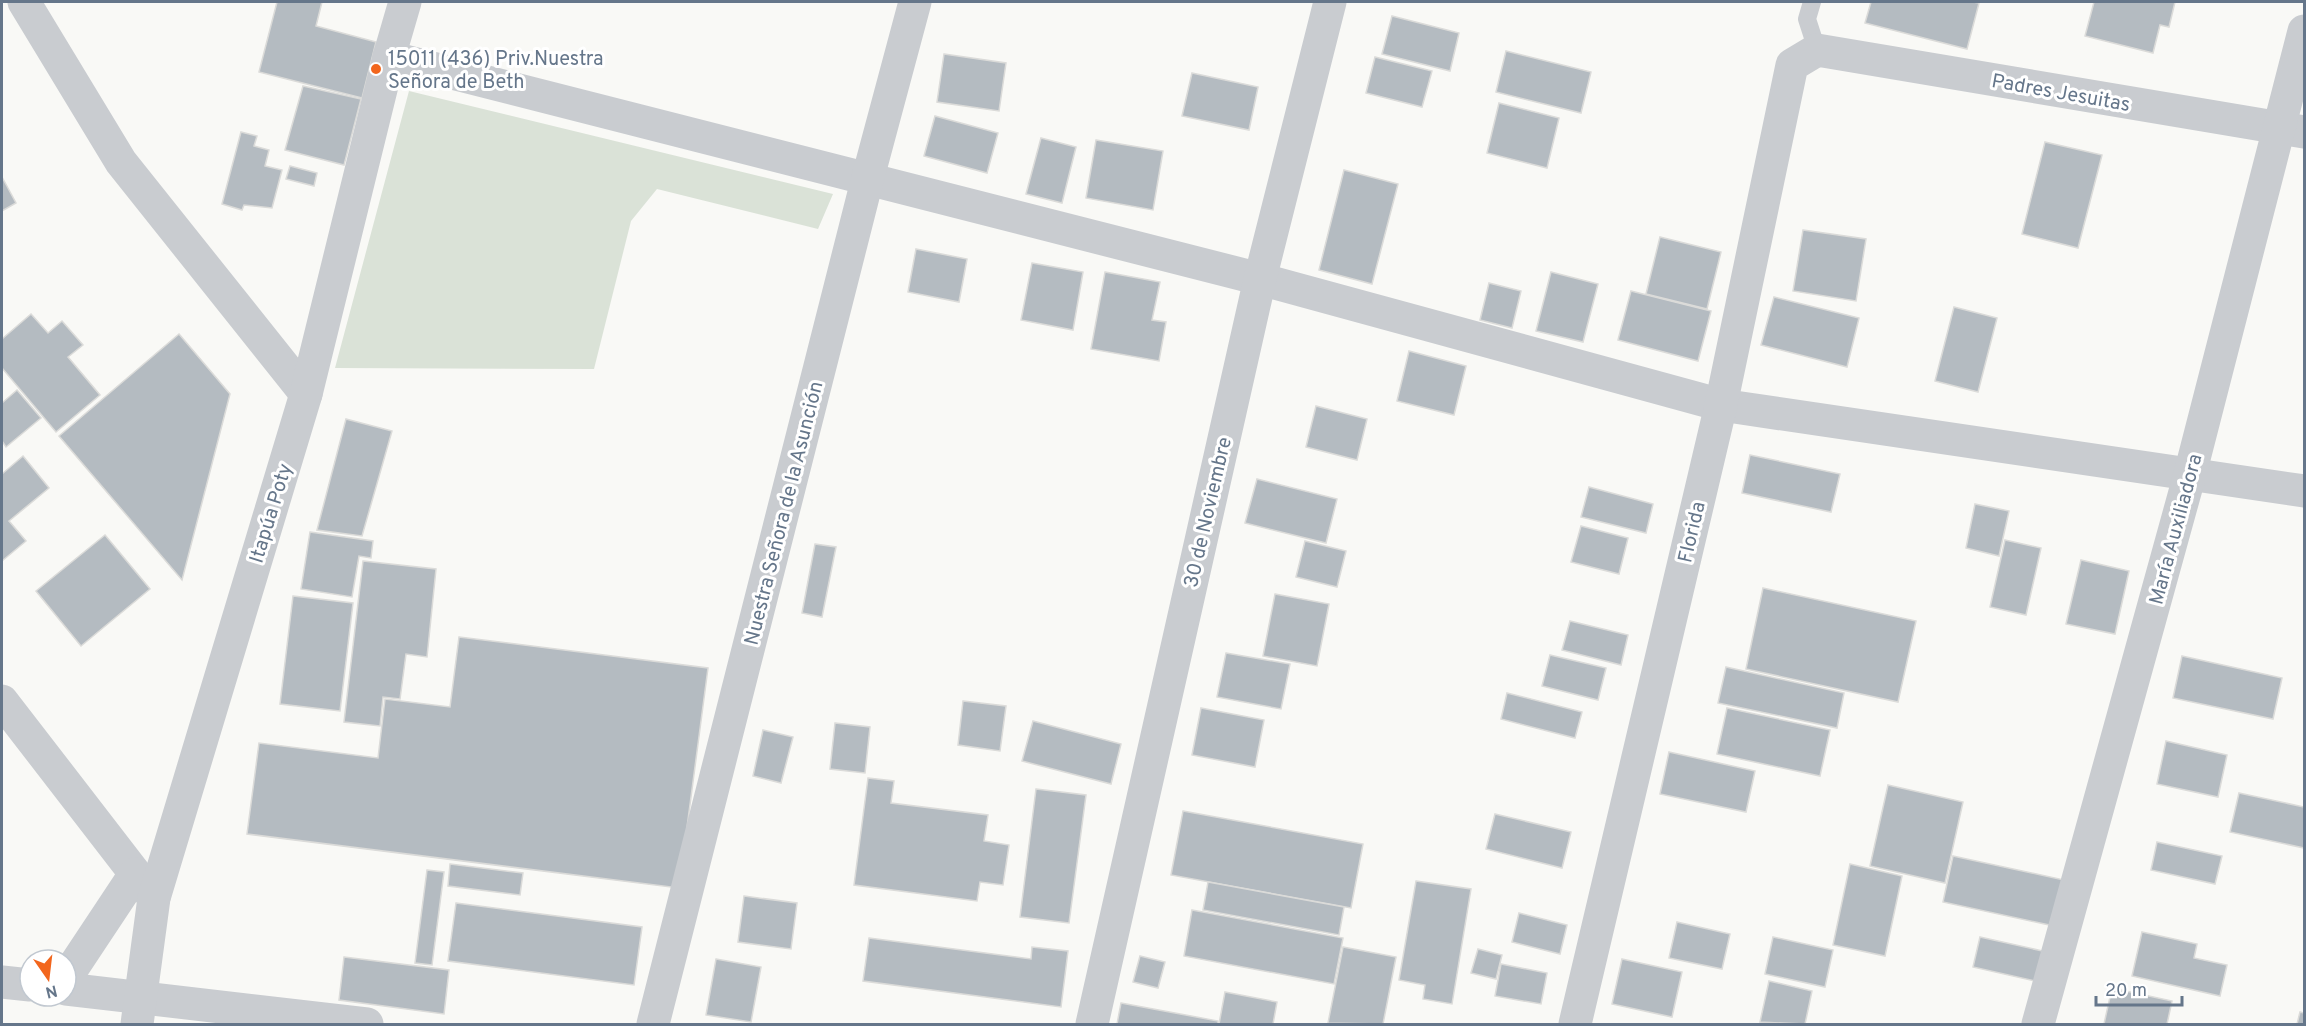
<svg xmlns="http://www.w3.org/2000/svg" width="2306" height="1026" viewBox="0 0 2306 1026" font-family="Overpass,sans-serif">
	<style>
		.green { fill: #dae2d7 }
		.building { fill: #b4bbc1; stroke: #dbdbd9; stroke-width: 1.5 }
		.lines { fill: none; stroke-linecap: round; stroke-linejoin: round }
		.lane { stroke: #c9ccd0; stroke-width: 18 }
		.street { stroke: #c9ccd0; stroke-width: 33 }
		.poi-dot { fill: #f2661d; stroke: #fff; stroke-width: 2 }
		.labels { text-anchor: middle; stroke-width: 6; stroke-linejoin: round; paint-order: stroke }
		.poi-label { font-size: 20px; fill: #65768a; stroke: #fff; text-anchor: start }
		.street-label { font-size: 20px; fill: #65768a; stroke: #fff }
	</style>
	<rect width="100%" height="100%" fill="#f9f9f6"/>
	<path class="green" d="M409,91L833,194L818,229L657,189L631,221L594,369L335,368Z"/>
	<g class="building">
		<path d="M277,2H322L316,26L376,42L362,98L259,72Z"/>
		<path d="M1871,2H1973L1979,3L1967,49L1865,23Z"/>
		<path d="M2094,2H2175L2169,27L2160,25L2153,53L2085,36Z"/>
		<path d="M1392,16L1459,33L1450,71L1382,54Z"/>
		<path d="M1506,51L1591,72L1581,113L1496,92Z"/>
		<path d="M944,54L1006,63L999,111L937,102Z"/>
		<path d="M1375,57L1432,71L1422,107L1366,93Z"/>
		<path d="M1192,73L1258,87L1249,130L1182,116Z"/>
		<path d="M303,86L361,99L344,165L285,150Z"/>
		<path d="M1499,103L1559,118L1547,168L1487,153Z"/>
		<path d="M935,116L998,133L987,173L924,156Z"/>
		<path d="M241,132L257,136L254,146L269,150L265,166L282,170L272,208L244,205L242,210L222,204Z"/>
		<path d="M1041,138L1076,147L1062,203L1026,194Z"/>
		<path d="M1096,140L1163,151L1153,210L1086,198Z"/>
		<path d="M2045,142L2102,155L2078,248L2022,234Z"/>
		<path d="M290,166L317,173L314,186L286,179Z"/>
		<path d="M1344,170L1398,184L1372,284L1319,270Z"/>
		<path d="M2,177L16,203L2,211Z"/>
		<path d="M1803,230L1866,239L1856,301L1793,291Z"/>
		<path d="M1660,237L1721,252L1707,309L1646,294Z"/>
		<path d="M916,249L967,259L959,302L908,292Z"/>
		<path d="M1032,263L1083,272L1073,330L1021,320Z"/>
		<path d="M1105,272L1160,282L1152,320L1166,322L1159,361L1091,349Z"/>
		<path d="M1551,272L1598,284L1583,342L1536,331Z"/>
		<path d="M1489,283L1521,291L1512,328L1480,320Z"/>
		<path d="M1631,291L1711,311L1698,361L1618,340Z"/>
		<path d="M1774,297L1859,318L1847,367L1761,345Z"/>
		<path d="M1954,307L1997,318L1978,392L1935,381Z"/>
		<path d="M31,314L48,333L62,321L83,345L68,357L100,395L56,432L2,368V339Z"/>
		<path d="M179,334L230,394L182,580L59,436Z"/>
		<path d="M1409,351L1466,366L1454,415L1397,401Z"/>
		<path d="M17,390L41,418L6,447L2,441V403Z"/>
		<path d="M1316,406L1367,419L1357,460L1306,447Z"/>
		<path d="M346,419L392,431L362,536L317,530Z"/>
		<path d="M1750,455L1840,474L1831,512L1742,493Z"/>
		<path d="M23,456L49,488L9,521L26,541L2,561V474Z"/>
		<path d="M1257,479L1337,499L1326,543L1245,523Z"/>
		<path d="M1589,487L1653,504L1646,533L1581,517Z"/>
		<path d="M1975,504L2009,511L1999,556L1966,548Z"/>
		<path d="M1581,526L1628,538L1619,574L1571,562Z"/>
		<path d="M310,532L373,541L371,558L359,556L352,597L301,589Z"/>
		<path d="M105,535L150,589L81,646L36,591Z"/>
		<path d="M2005,540L2041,548L2026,615L1990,607Z"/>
		<path d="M1305,541L1346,551L1337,587L1296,577Z"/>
		<path d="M815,544L836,547L822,617L802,613Z"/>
		<path d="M2081,560L2129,571L2115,634L2066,624Z"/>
		<path d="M363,561L436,569L427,657L406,654L400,699L383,697L380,726L344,722Z"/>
		<path d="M1763,588L1916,621L1898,702L1746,669Z"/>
		<path d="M1275,594L1329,604L1317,666L1263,656Z"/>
		<path d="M293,596L353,603L340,711L280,704Z"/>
		<path d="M1570,621L1628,635L1621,665L1562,650Z"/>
		<path d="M459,637L708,668L679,888L247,834L259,743L378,758L385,699L450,707Z"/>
		<path d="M1226,653L1290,664L1281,709L1217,697Z"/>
		<path d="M1550,655L1606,668L1598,700L1542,686Z"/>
		<path d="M2182,656L2282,678L2273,719L2173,698Z"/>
		<path d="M1726,667L1844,693L1837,728L1718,703Z"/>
		<path d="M1507,693L1582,712L1575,738L1501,719Z"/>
		<path d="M963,701L1006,706L1000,751L958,745Z"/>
		<path d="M1201,708L1264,720L1255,767L1192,755Z"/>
		<path d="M1727,708L1830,730L1820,776L1717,754Z"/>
		<path d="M1033,721L1121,744L1111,784L1022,761Z"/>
		<path d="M835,723L870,727L865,773L830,769Z"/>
		<path d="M763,730L793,737L781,783L753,776Z"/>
		<path d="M2166,741L2227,755L2218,797L2157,784Z"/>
		<path d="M1669,752L1755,771L1746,812L1660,794Z"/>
		<path d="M868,778L894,781L891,803L988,815L984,841L1009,845L1003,885L980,882L977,901L854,885Z"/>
		<path d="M1888,785L1963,802L1945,883L1870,866Z"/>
		<path d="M1036,789L1086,795L1069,923L1020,917Z"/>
		<path d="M2239,793L2304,807V848L2230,832Z"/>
		<path d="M1183,811L1363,844L1351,908L1171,875Z"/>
		<path d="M1495,814L1571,832L1562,868L1486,849Z"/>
		<path d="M2157,842L2222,856L2215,884L2151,870Z"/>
		<path d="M1953,856L2064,880L2054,926L1943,902Z"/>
		<path d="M450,864L523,873L520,895L448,886Z"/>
		<path d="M1850,864L1902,876L1885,956L1833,945Z"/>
		<path d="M427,870L444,872L432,965L415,963Z"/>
		<path d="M1416,881L1471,889L1452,1004L1423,999L1425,985L1399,980Z"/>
		<path d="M1208,882L1344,907L1339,935L1203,910Z"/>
		<path d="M744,896L797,903L791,949L738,942Z"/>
		<path d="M456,903L642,927L634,985L448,961Z"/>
		<path d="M1192,910L1343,938L1334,984L1184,956Z"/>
		<path d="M1519,913L1567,925L1560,954L1512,942Z"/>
		<path d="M1677,922L1730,934L1722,969L1669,958Z"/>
		<path d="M2142,932L2197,944L2194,958L2227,965L2220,996L2132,976Z"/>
		<path d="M1773,937L1833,950L1825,987L1765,974Z"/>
		<path d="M1980,937L2047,952L2040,982L1973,967Z"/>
		<path d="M869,938L1031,959L1032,947L1068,951L1061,1007L863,981Z"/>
		<path d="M1343,947L1396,957L1383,1024L1328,1023Z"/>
		<path d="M1478,949L1502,955L1496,979L1471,973Z"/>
		<path d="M1140,956L1165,962L1158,988L1133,982Z"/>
		<path d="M344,957L449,970L444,1014L339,1000Z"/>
		<path d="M716,959L761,967L751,1022L706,1015Z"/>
		<path d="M1622,959L1682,972L1672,1017L1612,1004Z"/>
		<path d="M1501,964L1547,973L1541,1004L1495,996Z"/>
		<path d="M1769,981L1812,991L1805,1024L1760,1022Z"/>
		<path d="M2112,988L2172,1001L2167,1024H2104Z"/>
		<path d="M1225,992L1277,1002L1273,1024H1219Z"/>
		<path d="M1121,1003L1218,1021V1024H1117Z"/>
		<path d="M2300,1012L2304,1013V1024H2297Z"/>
	</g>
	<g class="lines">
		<path class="lane" d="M1812,2L1807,19L1817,50"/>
		<g class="street">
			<path d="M24,2L121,162L306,394"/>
			<path d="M389,57L1260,279L1721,405L2304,491"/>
			<path d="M2,701L154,898"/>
			<path d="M66,978L135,874"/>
			<path d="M2,982L30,985"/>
			<path d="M66,989L367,1024"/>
			<path d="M137,1024L154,898L306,394L389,57L405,2"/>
			<path d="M653,1024L867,181L915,2"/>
			<path d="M1092,1024L1260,279L1330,2"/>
			<path d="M1575,1024L1721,405L1792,65L1817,50L2304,132"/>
			<path d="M2038,1024L2190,474L2304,31"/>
		</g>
	</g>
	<circle class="poi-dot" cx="376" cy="69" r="6"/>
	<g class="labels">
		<g class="poi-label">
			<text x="388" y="65">15011 (436) Priv.Nuestra<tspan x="388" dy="23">Señora de Beth</tspan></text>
		</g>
		<g class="street-label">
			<text transform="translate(2061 92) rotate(10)" y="7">Padres Jesuitas</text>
			<text transform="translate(1207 512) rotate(-77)" y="7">30 de Noviembre</text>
			<text transform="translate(270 513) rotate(-73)" y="7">Itapúa Poty</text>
			<text transform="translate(783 513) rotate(-76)" y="7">Nuestra Señora de la Asunción</text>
			<text transform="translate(2175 529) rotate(-75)" y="7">María Auxiliadora</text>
			<text transform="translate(1691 532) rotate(-77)" y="7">Florida</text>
		</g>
	</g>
	<rect width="2306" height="1026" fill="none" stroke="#65768a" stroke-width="6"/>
	<g transform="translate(48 978) rotate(166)"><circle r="28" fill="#ffffff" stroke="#c1c8d0" stroke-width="1.5"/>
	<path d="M0-4.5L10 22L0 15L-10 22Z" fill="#f2661d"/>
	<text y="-9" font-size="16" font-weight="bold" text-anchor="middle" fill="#65768a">N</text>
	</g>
	<path d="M2096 996v9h86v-9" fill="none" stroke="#65768a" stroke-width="3"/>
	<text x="2105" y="996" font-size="18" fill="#65768a" stroke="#ffffff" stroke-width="4.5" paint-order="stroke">20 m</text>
</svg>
